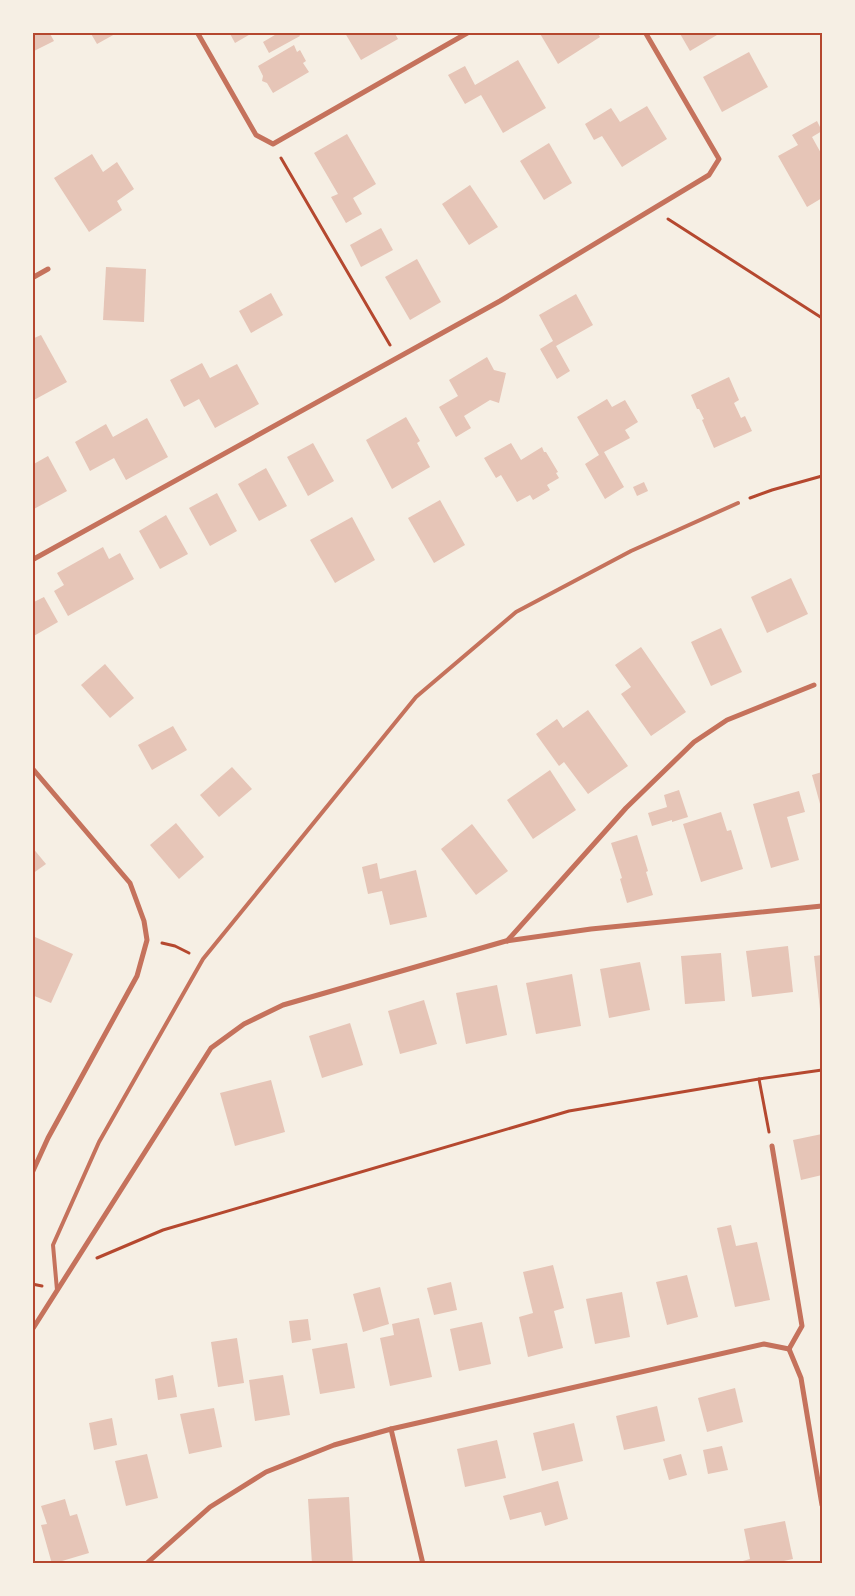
<svg xmlns="http://www.w3.org/2000/svg" width="855" height="1596" viewBox="0 0 855 1596" font-family="'Exo 2',sans-serif">
	<style>
		.building { fill: #e6c5b7 }
		.lines { fill: none; stroke-linecap: round; stroke-linejoin: round }
		.path { stroke: #b5482f; stroke-width: 3 }
		.service { stroke: #c5725c; stroke-width: 4 }
		.minor { stroke: #c5725c; stroke-width: 5 }
		.neatline { fill: none; stroke: #b5482f; stroke-width: 2 }
	</style>
	<rect width="100%" height="100%" fill="#f6efe4"/>
	<g class="building">
		<path d="M32,32H49L54,41L32,52Z"/>
		<path d="M90,32H114L115,34L97,44Z"/>
		<path d="M229,32H254L235,43Z"/>
		<path d="M280,32H298L300,36L269,53L263,42Z"/>
		<path d="M394,32L398,39L361,60L345,33Z"/>
		<path d="M539,32H597L600,37L558,64Z"/>
		<path d="M679,32H722L690,51Z"/>
		<path d="M294,45L297,52L300,50L306,61L303,63L309,72L273,93L267,83L262,81L263,76L258,66Z"/>
		<path d="M749,52L768,87L722,112L703,77Z"/>
		<path d="M518,60L546,108L503,133L481,95L465,104L448,75L465,66L475,85Z"/>
		<path d="M647,106L667,139L622,167L602,136L594,140L585,124L611,108L620,122Z"/>
		<path d="M817,121L822,131L812,137L822,155V198L807,207L778,156L798,145L792,135Z"/>
		<path d="M347,134L376,184L353,198L362,214L346,223L331,197L338,194L314,153Z"/>
		<path d="M549,143L572,183L544,200L520,161Z"/>
		<path d="M92,154L103,172L117,162L134,189L117,201L122,210L89,232L54,178Z"/>
		<path d="M470,185L498,227L469,245L442,204Z"/>
		<path d="M381,228L393,250L361,267L350,245Z"/>
		<path d="M417,259L441,302L410,320L385,277Z"/>
		<path d="M106,267L146,269L144,322L103,320Z"/>
		<path d="M271,293L283,315L251,333L239,311Z"/>
		<path d="M576,294L593,325L556,346L570,371L557,379L540,349L553,341L539,315Z"/>
		<path d="M41,335L67,382L32,401V339Z"/>
		<path d="M487,357L494,370L506,373L499,403L490,400L464,416L471,428L456,437L439,407L458,396L449,380Z"/>
		<path d="M202,363L210,378L237,364L259,404L215,428L199,399L184,407L170,380Z"/>
		<path d="M729,377L739,400L734,403L741,418L745,416L752,431L714,448L702,420L704,419L699,409H697L691,395Z"/>
		<path d="M607,399L612,407L625,400L638,422L625,430L630,438L604,452L624,487L605,499L585,464L599,455L577,417Z"/>
		<path d="M406,417L420,441L417,443L430,467L392,489L366,440Z"/>
		<path d="M147,418L168,457L126,480L114,458L90,471L75,442L106,424L113,437Z"/>
		<path d="M313,443L334,481L308,496L287,457Z"/>
		<path d="M511,443L521,460L542,447L544,452H546L558,472L556,473L559,478L547,485L550,490L533,500L530,495L517,502L501,475L496,478L484,458Z"/>
		<path d="M48,456L67,491L32,510V465Z"/>
		<path d="M266,468L287,506L259,521L238,484Z"/>
		<path d="M644,482L648,491L637,496L633,487Z"/>
		<path d="M217,493L237,531L210,546L189,508Z"/>
		<path d="M440,500L465,545L434,563L408,518Z"/>
		<path d="M166,515L188,554L160,569L139,531Z"/>
		<path d="M352,517L375,560L335,583L310,540Z"/>
		<path d="M103,547L109,559L120,553L134,579L68,616L54,591L64,585L57,573Z"/>
		<path d="M791,578L808,614L767,633L751,597Z"/>
		<path d="M44,597L58,622L32,637V603Z"/>
		<path d="M721,628L742,672L711,686L691,642Z"/>
		<path d="M641,647L686,712L651,736L621,694L631,687L615,665Z"/>
		<path d="M105,664L134,698L110,718L81,685Z"/>
		<path d="M588,710L628,766L588,794L564,762L559,766L536,734L557,719L563,728Z"/>
		<path d="M173,726L187,750L152,770L138,745Z"/>
		<path d="M232,767L252,789L219,817L200,795Z"/>
		<path d="M550,770L576,810L533,839L507,800Z"/>
		<path d="M822,772V811L812,775Z"/>
		<path d="M679,790L688,817L672,822V820L652,826L648,813L667,807L664,795Z"/>
		<path d="M799,791L805,812L787,817L799,860L771,868L753,804Z"/>
		<path d="M721,812L727,831L731,830L743,869L701,882L683,824Z"/>
		<path d="M176,823L204,857L179,879L150,845Z"/>
		<path d="M472,824L508,871L476,895L441,849Z"/>
		<path d="M637,835L648,871L646,872L653,895L627,903L620,879L622,878L611,843Z"/>
		<path d="M32,847L46,864L32,874Z"/>
		<path d="M377,863L380,879L416,870L427,917L390,925L382,891L368,894L362,867Z"/>
		<path d="M35,937L73,954L51,1003L32,995V942Z"/>
		<path d="M788,946L793,992L752,997L746,951Z"/>
		<path d="M721,953L725,1001L685,1004L681,956Z"/>
		<path d="M822,955V1009H820L814,956Z"/>
		<path d="M640,962L650,1010L609,1018L600,969Z"/>
		<path d="M572,974L581,1026L536,1034L526,983Z"/>
		<path d="M497,985L507,1035L466,1044L456,993Z"/>
		<path d="M424,1000L437,1044L400,1054L388,1011Z"/>
		<path d="M350,1023L363,1065L322,1078L309,1036Z"/>
		<path d="M271,1080L285,1132L235,1146L220,1093Z"/>
		<path d="M822,1134V1175L801,1180L793,1140Z"/>
		<path d="M731,1225L736,1246L757,1242L770,1300L735,1307L717,1228Z"/>
		<path d="M553,1265L564,1308L554,1311L563,1348L528,1357L519,1317L533,1313L523,1272Z"/>
		<path d="M687,1275L698,1317L667,1325L656,1282Z"/>
		<path d="M451,1282L457,1310L434,1315L427,1288Z"/>
		<path d="M380,1287L389,1324L363,1332L353,1294Z"/>
		<path d="M622,1292L630,1337L595,1344L586,1299Z"/>
		<path d="M419,1318L432,1377L390,1386L380,1338L394,1335L392,1324Z"/>
		<path d="M308,1319L311,1340L292,1343L289,1321Z"/>
		<path d="M482,1322L491,1364L459,1371L450,1329Z"/>
		<path d="M237,1338L244,1383L218,1387L211,1342Z"/>
		<path d="M347,1343L355,1388L320,1394L312,1349Z"/>
		<path d="M173,1375L177,1397L158,1400L155,1379Z"/>
		<path d="M283,1375L290,1415L255,1421L249,1380Z"/>
		<path d="M735,1388L743,1422L707,1432L698,1398Z"/>
		<path d="M657,1406L665,1441L624,1450L616,1416Z"/>
		<path d="M214,1408L222,1447L189,1454L180,1414Z"/>
		<path d="M112,1418L117,1445L94,1450L89,1423Z"/>
		<path d="M574,1423L583,1461L542,1471L533,1433Z"/>
		<path d="M497,1440L506,1478L465,1487L457,1449Z"/>
		<path d="M722,1446L728,1470L708,1474L703,1450Z"/>
		<path d="M147,1454L158,1498L126,1506L115,1461Z"/>
		<path d="M681,1454L687,1475L669,1480L663,1459Z"/>
		<path d="M558,1481L568,1519L545,1526L541,1512L510,1520L503,1496Z"/>
		<path d="M349,1497L353,1564H312L308,1499Z"/>
		<path d="M65,1499L70,1516L77,1514L89,1553L52,1564L41,1525L47,1524L41,1506Z"/>
		<path d="M785,1521L793,1559L770,1564H732L750,1559L744,1529Z"/>
	</g>
	<g class="lines">
		<g class="path">
			<path d="M281,158L390,345"/>
			<path d="M668,219L822,318"/>
			<path d="M750,498L772,490L822,476"/>
			<path d="M162,943L175,946L189,953"/>
			<path d="M759,1079L769,1132"/>
			<path d="M97,1258L163,1230L569,1111L759,1079L822,1070"/>
			<path d="M32,1284L42,1286"/>
		</g>
		<path class="service" d="M57,1290L53,1245L99,1142L203,959L416,697L516,612L631,551L738,503"/>
		<g class="minor">
			<path d="M197,32L256,135L273,144L469,32"/>
			<path d="M32,278L48,269"/>
			<path d="M32,560L500,301L709,175L719,159L645,32"/>
			<path d="M32,768L130,883L144,921L147,940L137,976L48,1138L32,1173"/>
			<path d="M507,941L626,808L694,742L727,720L814,685"/>
			<path d="M772,1146L802,1326L789,1349"/>
			<path d="M32,1330L211,1048L244,1024L283,1005L506,941L591,929L822,906"/>
			<path d="M789,1349L801,1378L822,1505"/>
			<path d="M391,1429L423,1564"/>
			<path d="M146,1564L210,1507L266,1472L334,1445L391,1429L764,1344L789,1349"/>
		</g>
	</g>
	<rect width="855" height="1596" fill="none" stroke="#f6efe4" stroke-width="68"/>
	<rect x="34" y="34" width="787" height="1528" class="neatline"/>
</svg>
